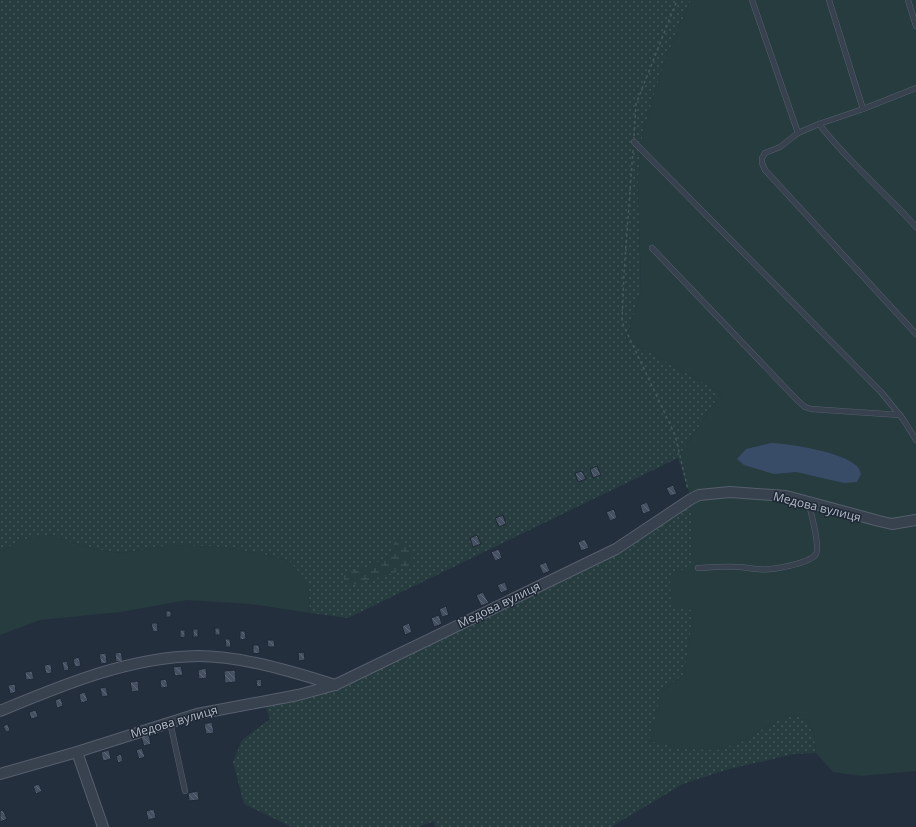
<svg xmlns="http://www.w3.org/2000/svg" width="916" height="827" viewBox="0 0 916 827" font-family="'Open Sans',sans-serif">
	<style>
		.grass { fill: url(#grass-dots) }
		.wetland { fill: url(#wetland-marsh) }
		.green { fill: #263c3f }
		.water { fill: #394c67 }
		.building { fill: url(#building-back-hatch); stroke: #1f2835 }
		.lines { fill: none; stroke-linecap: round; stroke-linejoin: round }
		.lane-casing { stroke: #565f6c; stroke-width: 6 }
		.street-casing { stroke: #565f6c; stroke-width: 12 }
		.path { stroke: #44595c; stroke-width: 1.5; stroke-dasharray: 3 3; stroke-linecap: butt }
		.lane { stroke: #38414e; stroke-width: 5 }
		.street { stroke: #38414e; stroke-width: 10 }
		.labels { text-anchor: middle; stroke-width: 3; stroke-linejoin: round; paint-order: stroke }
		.street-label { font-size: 12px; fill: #b4bcc9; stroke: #1d2633 }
	</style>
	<defs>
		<pattern id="grass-dots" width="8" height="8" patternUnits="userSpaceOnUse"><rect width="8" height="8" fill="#263c3f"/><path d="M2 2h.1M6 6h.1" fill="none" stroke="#435659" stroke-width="1.8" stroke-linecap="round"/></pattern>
		<pattern id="wetland-marsh" width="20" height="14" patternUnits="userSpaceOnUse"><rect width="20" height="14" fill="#263c3f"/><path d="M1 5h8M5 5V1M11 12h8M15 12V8" fill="none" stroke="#435659"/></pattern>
		<pattern id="building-back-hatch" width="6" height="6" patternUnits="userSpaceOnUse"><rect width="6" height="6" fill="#455162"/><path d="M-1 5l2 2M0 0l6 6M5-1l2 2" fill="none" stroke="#5d6877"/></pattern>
	</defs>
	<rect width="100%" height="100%" fill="#242f3e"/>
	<g class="grass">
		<path d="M0,0H691L666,57L643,131L638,181L641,291L626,339L721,393L678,458L348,618L310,613L308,589L289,561L267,555L223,547L173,545L121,553L98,550L67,541L51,535L7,548L0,554Z"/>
		<path d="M692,502L694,611L684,674L662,691L739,743L780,719L795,716L807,720L814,735L816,753L794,754L729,769L683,784L611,827H435L434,821L418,827H292L244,804L233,762L242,740L270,719L265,704L299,698L620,551Z"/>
	</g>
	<path class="wetland" d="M396,540L403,542L412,556L410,565L393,573L353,585L344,580V574L375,564L389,554Z"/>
	<g class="green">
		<path d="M691,0H916V771L861,776L833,772L816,753L814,735L807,720L795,716L780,719L739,743L717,750L682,749L649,741L662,691L684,674L694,611L671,605L670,576L692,565V502L678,458L721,393L626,339L641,291L638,181L643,131L666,57Z"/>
		<path d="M51,535L67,541L98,550L121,553L173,545L223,547L267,555L289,561L303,576L308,589L310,613L250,604L187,600L121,612L40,620L0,635V554C18,538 28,538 51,535Z"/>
	</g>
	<path class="water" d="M771,443C792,444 842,452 857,466C859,468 860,471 861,474L857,482L844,483L796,472L774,474L744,465L737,459L746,449Z"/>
	<g class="building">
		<path d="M597,466L601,475L593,478L590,469Z"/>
		<path d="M582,471L586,479L578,482L575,473Z"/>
		<path d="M673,485L677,494L670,496L666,488Z"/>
		<path d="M647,502L651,511L643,514L640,505Z"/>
		<path d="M614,509L617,518L610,521L606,512Z"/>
		<path d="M503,515L506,524L499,527L495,518Z"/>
		<path d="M477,535L481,544L473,547L470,538Z"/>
		<path d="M585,539L589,548L581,551L578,542Z"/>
		<path d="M499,549L502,558L495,561L491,552Z"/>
		<path d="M546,562L550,571L543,574L539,565Z"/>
		<path d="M505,582L508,590L501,593L497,585Z"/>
		<path d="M483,592L489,603L481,606L476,595Z"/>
		<path d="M446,606L449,615L442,617L439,609Z"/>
		<rect x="166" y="611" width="5" height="6"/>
		<path d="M439,615L442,624L434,627L431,618Z"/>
		<path d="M151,623H157L158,631L153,632Z"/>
		<path d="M409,623L412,632L405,635L402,626Z"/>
		<rect x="215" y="628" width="5" height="7"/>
		<rect x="193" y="629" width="5" height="8"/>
		<path d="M180,630H185V638L180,637Z"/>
		<path d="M240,631H245L246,639L240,640Z"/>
		<path d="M225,639H230L231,647H226Z"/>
		<path d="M267,640H274L275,647H268Z"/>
		<path d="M253,645H259L260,653L253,654Z"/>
		<path d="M121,652L123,661L116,662L115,653Z"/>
		<path d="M304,652L305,660L299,661L298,653Z"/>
		<path d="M106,653L107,663L101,664L99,654Z"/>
		<path d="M79,657L81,666L75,667L73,659Z"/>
		<path d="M67,661L69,670L64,671L62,662Z"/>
		<path d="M51,664L52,673L46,674L44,665Z"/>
		<path d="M181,666L183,675L175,676L173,667Z"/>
		<path d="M206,668L207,678L199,679L198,670Z"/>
		<path d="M235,670L236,682L225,683L224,671Z"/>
		<path d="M32,671L34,679L26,680L25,672Z"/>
		<path d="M166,679L168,687L161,688L160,680Z"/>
		<path d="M261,679L262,686L257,687L256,680Z"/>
		<path d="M138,681L139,691L132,692L130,682Z"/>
		<path d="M15,684L16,692L10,694L8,685Z"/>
		<path d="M106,687L108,696L102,697L100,688Z"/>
		<path d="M85,692L88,701L81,703L79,694Z"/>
		<path d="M61,698L63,706L57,708L55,700Z"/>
		<path d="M36,710L38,717L31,719L29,712Z"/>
		<path d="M212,722L214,733L206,734L204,724Z"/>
		<path d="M8,724L10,731L6,732L3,726Z"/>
		<path d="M149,735L151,744L144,746L141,737Z"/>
		<path d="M142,748L145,757L139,759L136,750Z"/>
		<path d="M109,750L111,759L103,761L101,752Z"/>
		<path d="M121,754L123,761L118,763L116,756Z"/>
		<path d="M39,784L42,791L36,794L33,786Z"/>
		<path d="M198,791L199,800L189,801L188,793Z"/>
		<path d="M154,809L156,818L148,820L146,811Z"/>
		<path d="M3,810L7,819L0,822V811Z"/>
	</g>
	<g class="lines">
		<defs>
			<g id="lane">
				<path d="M752,0L798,133"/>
				<path d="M829,0L863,109"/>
				<path d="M908,0L916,26"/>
				<path d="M916,88L863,109L819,124L798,133L780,147L765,153L762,158V163L765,170L916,334"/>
				<path d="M819,124C848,162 885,192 916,227"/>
				<path d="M634,142L881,392L903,419L916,440"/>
				<path d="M652,248L798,401L805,407L811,409L900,415"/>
				<path d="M698,568C712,567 725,566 739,567C745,567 751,569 757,569C769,571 809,564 816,554C820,547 811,511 808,502"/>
				<path d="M170,722L185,791"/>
			</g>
			<g id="street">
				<path d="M0,711C63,685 129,657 198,656C242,656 294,672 335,685"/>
				<path d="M77,752L103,827"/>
				<path d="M0,774L77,752L197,714L298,695L335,685L616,549L691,499L699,495L730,492L786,496L879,521L892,524L916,520"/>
			</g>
		</defs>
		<use href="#lane" class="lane-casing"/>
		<use href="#street" class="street-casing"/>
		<g class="path">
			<path d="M634,136L636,104L677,0"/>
			<path d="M633,150L624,273L622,322L675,435L688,490"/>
		</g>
		<use href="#lane" class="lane"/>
		<use href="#street" class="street"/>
	</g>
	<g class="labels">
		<g class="street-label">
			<text transform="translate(817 507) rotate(14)" y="4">Медова вулиця</text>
			<text transform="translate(499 605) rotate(-26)" y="4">Медова вулиця</text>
			<text transform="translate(174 722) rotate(-16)" y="4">Медова вулиця</text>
		</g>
	</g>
</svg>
